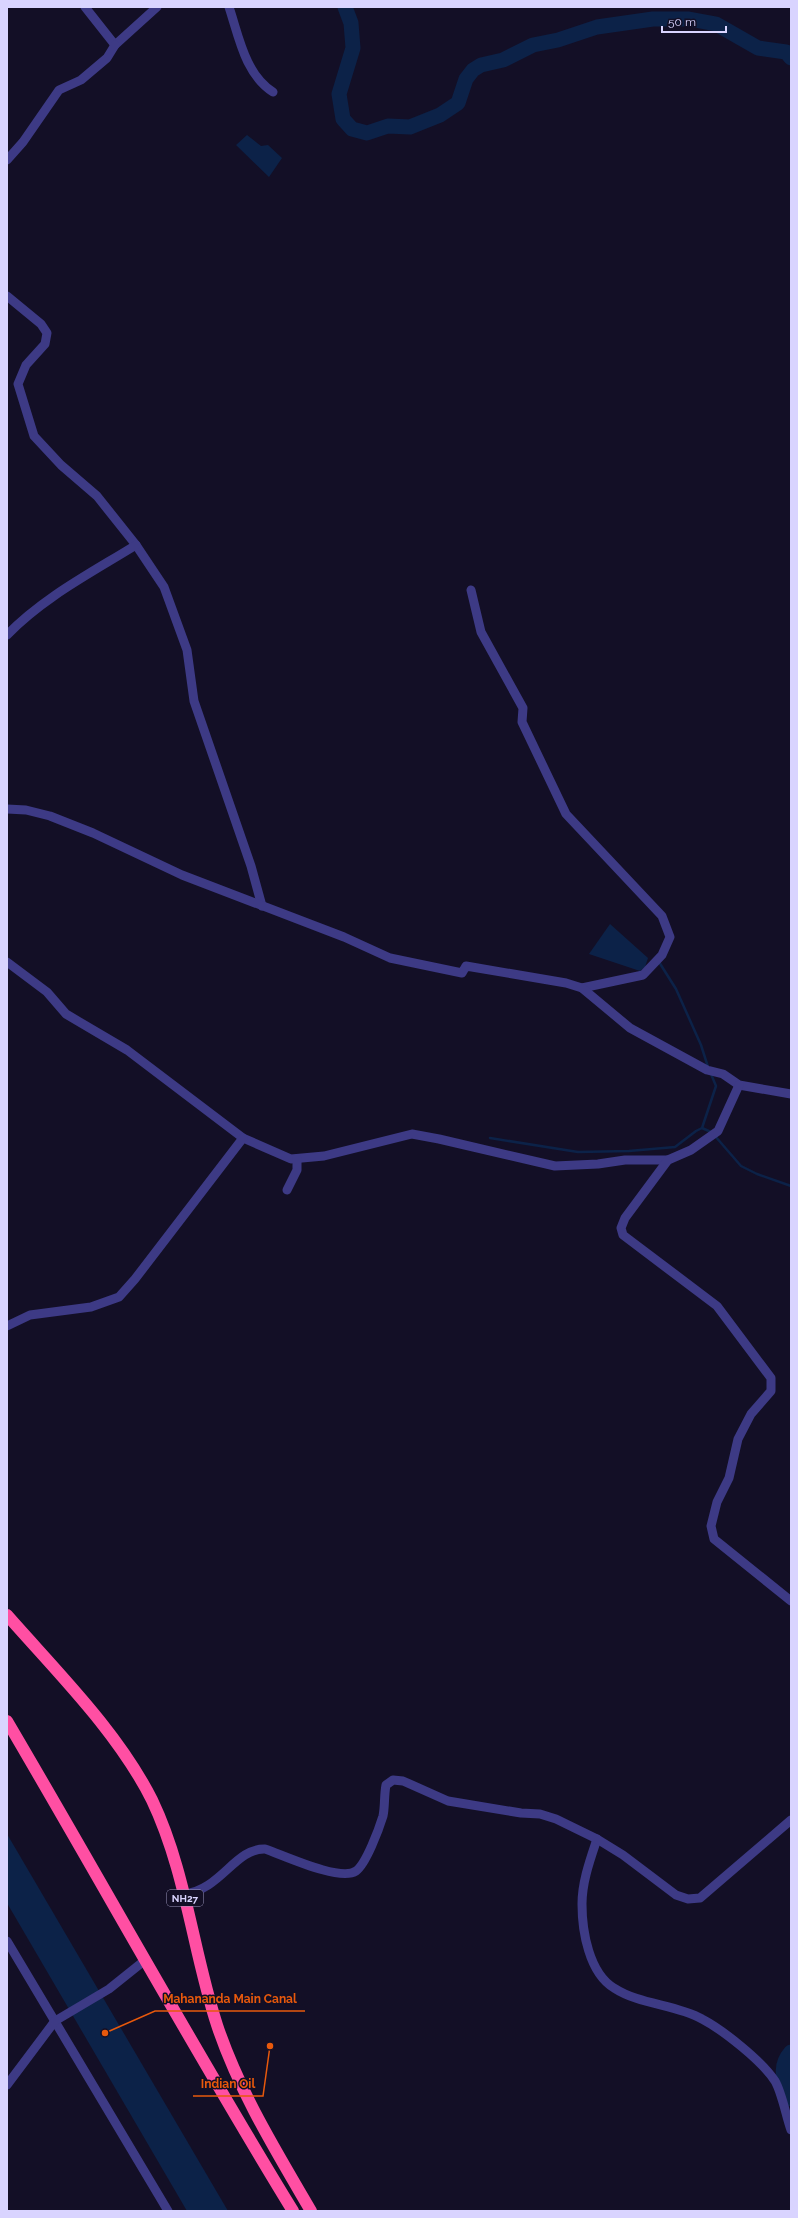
<svg xmlns="http://www.w3.org/2000/svg" width="798" height="2218" viewBox="0 0 798 2218" font-family="Raleway,sans-serif">
	<style>
		.water { fill: #0c2248 }
		.lines { fill: none; stroke-linecap: round; stroke-linejoin: round }
		.stream { stroke: #0c2248; stroke-width: 2.5 }
		.river { stroke: #0c2248; stroke-width: 15 }
		.minor { stroke: #3d3a85; stroke-width: 9 }
		.highway { stroke: #ff4fa3; stroke-width: 12 }
		.labels { text-anchor: middle; stroke-width: 3; stroke-linejoin: round; paint-order: stroke }
		.shield { fill: #130f26; stroke: #9e99be; stroke-width: 1 }
		.shield-label { font-size: 10px; font-weight: bold; fill: #d9d4ff }
		.leader { fill: none; stroke: #e8590c; stroke-width: 1.5 }
		.callout-dot { fill: #e8590c; stroke: #130f26; stroke-width: 1.5 }
		.callout-label { font-size: 12px; text-anchor: middle; font-weight: bold; fill: #e8590c; stroke: #130f26; stroke-width: 3; stroke-linejoin: round; paint-order: stroke }
	</style>
	<rect width="100%" height="100%" fill="#130f26"/>
	<g class="water">
		<path d="M247,135L261,146L268,145L282,158L269,177L236,145Z"/>
		<path d="M610,924L648,958L645,967L640,971L589,954Z"/>
		<path d="M7,1834L228,2211H187L7,1903Z"/>
	</g>
	<g class="lines">
		<g class="stream">
			<path d="M659,962L676,989L701,1045L708,1067"/>
			<path d="M702,1128L716,1086L711,1074"/>
			<path d="M715,1136L741,1166L757,1174L791,1186"/>
			<path d="M490,1138L578,1152L629,1151L675,1147L696,1131L702,1128L711,1132"/>
		</g>
		<g class="river">
			<path d="M345,7L351,23L353,48L339,94L343,119L352,129L367,133L388,126L410,127L440,115L458,103L466,79L473,70L481,65L503,60L533,45L558,40L597,27L653,19H689L716,24L758,48L786,52L791,58"/>
			<path d="M791,2052C777,2068 785,2081 791,2099"/>
		</g>
		<g class="minor">
			<path d="M85,7L115,45L157,7"/>
			<path d="M229,7C239,37 245,74 273,92"/>
			<path d="M7,160L23,142L59,90L81,80L107,58L115,45"/>
			<path d="M7,296L41,324L47,333L45,344L26,365L18,384L34,436L61,465L97,496L136,545L164,587L187,650L194,701L251,866L262,906"/>
			<path d="M471,590L481,632L523,708L522,722L566,814L662,916L670,937L662,955L643,975L582,988"/>
			<path d="M7,635C44,597 91,573 136,545"/>
			<path d="M7,809L26,810L50,816L93,833L182,875L344,937L390,958L462,973L466,966L566,983L582,988L630,1028L707,1070L723,1074L739,1085L791,1094"/>
			<path d="M7,962L47,992L66,1014L127,1050L243,1138L291,1159L324,1156L412,1134L439,1139L555,1166L598,1164L625,1160H668"/>
			<path d="M739,1085L718,1131L691,1150L668,1160L625,1218L621,1228L623,1235L717,1306L771,1378V1391L751,1414L738,1439L729,1478L717,1502L711,1526L714,1539L791,1601"/>
			<path d="M287,1190L297,1170V1159"/>
			<path d="M7,1326L30,1315L91,1307L119,1297L135,1279L243,1138"/>
			<path d="M597,1839C590,1860 582,1882 582,1904C582,1931 589,1973 614,1988C640,2005 675,2004 702,2019C723,2030 762,2061 775,2081C782,2093 786,2116 791,2130"/>
			<path d="M184,1894C221,1890 235,1848 265,1849C283,1855 340,1882 356,1871C366,1864 379,1829 383,1816C385,1807 384,1795 386,1785L393,1780L403,1781L448,1801L521,1813L540,1814L556,1819L597,1839L623,1855L676,1895L688,1899L700,1898L791,1820"/>
			<path d="M7,1941L168,2211"/>
			<path d="M7,2085L55,2021L109,1989L144,1961"/>
		</g>
		<g class="highway">
			<path d="M7,1615C57,1672 118,1732 152,1800C186,1871 193,1952 217,2025C239,2091 276,2151 311,2211"/>
			<path d="M7,1721C103,1884 194,2050 293,2211"/>
		</g>
	</g>
	<g class="labels">
		<rect class="shield" x="167" y="1890" width="36" height="16" rx="3"/>
		<g class="shield-label">
			<text x="185" y="1902">NH27</text>
		</g>
	</g>
	<path class="leader" d="M105 2033L155 2011H305M270 2046L263 2096H193"/>
	<g class="callout-dot">
		<circle cx="105" cy="2033" r="4"/>
		<circle cx="270" cy="2046" r="4"/>
	</g>
	<g class="callout-label">
		<text x="230" y="2003">Mahananda Main Canal</text>
		<text x="228" y="2088">Indian Oil</text>
	</g>
	<rect width="798" height="2218" fill="none" stroke="#d9d4ff" stroke-width="16"/>
	<path d="M662 26v6h64v-6" fill="none" stroke="#d9d4ff" stroke-width="2"/>
	<text x="668" y="26" font-size="12" fill="#d9d4ff" stroke="#130f26" stroke-width="3" paint-order="stroke">50 m</text>
</svg>
